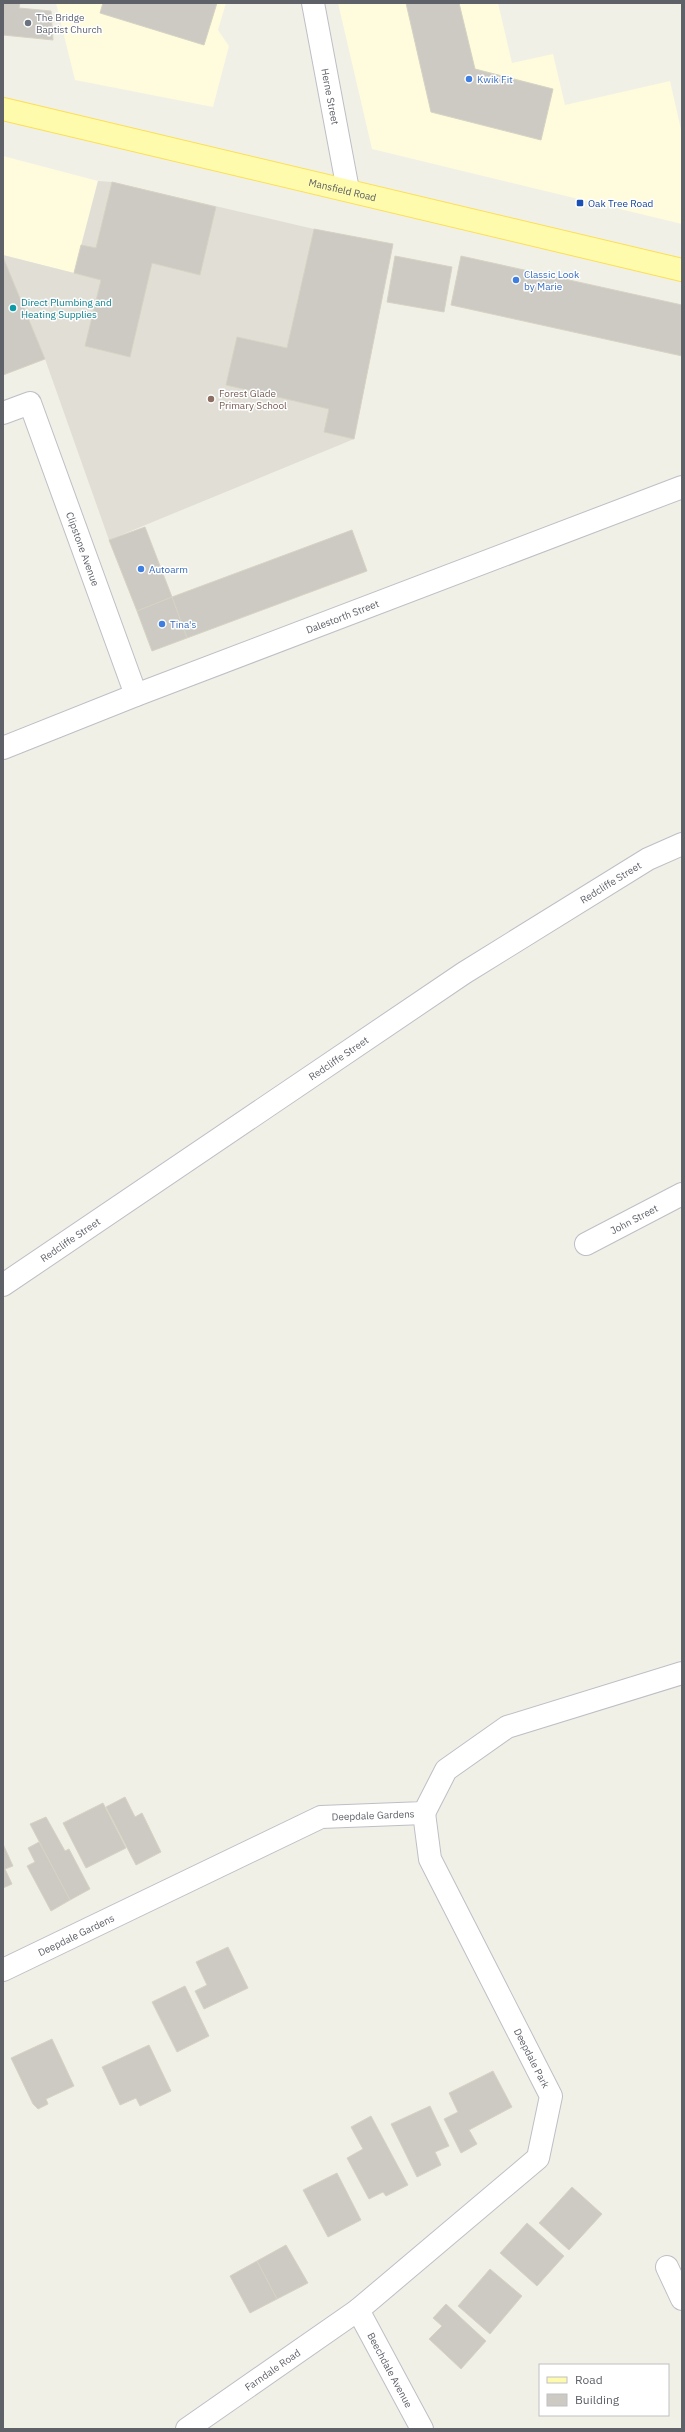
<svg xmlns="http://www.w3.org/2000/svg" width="685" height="2432" viewBox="0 0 685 2432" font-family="'IBM Plex Sans',sans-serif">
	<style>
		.commercial { fill: #fffbdd }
		.education { fill: #e1dfd5 }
		.building { fill: #cccac3; stroke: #d6d3c4 }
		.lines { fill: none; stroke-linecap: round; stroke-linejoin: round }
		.minor-casing { stroke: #bebfc6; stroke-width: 24 }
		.major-casing { stroke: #fcdf54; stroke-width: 24 }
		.minor { stroke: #fff; stroke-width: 22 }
		.major { stroke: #fffbad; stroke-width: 22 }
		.worship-dot { fill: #6b7280; stroke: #fff; stroke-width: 1.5 }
		.shop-dot { fill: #3f7fe0; stroke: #fff; stroke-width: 1.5 }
		.transit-dot { fill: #1a4fb4; stroke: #fff; stroke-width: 1.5 }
		.culture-dot { fill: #0f9aa8; stroke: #fff; stroke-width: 1.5 }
		.education-dot { fill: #8d6e63; stroke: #fff; stroke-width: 1.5 }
		.labels { text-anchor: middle; stroke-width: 3; stroke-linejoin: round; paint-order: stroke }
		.worship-label { font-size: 10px; fill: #5b616d; stroke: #fff; text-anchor: start }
		.shop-label { font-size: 10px; fill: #366cbe; stroke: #fff; text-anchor: start }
		.street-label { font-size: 10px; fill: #5e6168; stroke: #fff }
		.transit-label { font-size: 10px; fill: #164399; stroke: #fff; text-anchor: start }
		.culture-label { font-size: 10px; fill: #0d838f; stroke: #fff; text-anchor: start }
		.education-label { font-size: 10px; fill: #785e54; stroke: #fff; text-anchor: start }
	</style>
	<rect width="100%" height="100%" fill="#f1f0e6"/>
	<g class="commercial">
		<path d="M56,3H226L218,30L229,46L213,107L75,80Z"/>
		<path d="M338,3H498L512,63L553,54L565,105L670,81L682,134V224L372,149Z"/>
		<path d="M3,156L98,181L74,273L3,255Z"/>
	</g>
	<path class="education" d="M98,181L112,182L314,229L393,244L354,439L109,540L45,359L3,257V255L74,273Z"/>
	<g class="building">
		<path d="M3,3H20L19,8L51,11L53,40L3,35Z"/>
		<path d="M103,3H217L204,45L100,13Z"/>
		<path d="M406,3H459L475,69L553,89L541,140L431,112Z"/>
		<path d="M112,182L216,207L200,275L152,263L130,357L85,346L101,280L74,273L81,245L96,248Z"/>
		<path d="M314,229L393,244L354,439L324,432L329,409L226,385L237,337L287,348Z"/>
		<path d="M395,256L452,267L444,312L387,302Z"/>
		<path d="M461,256L682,305V356L451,305Z"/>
		<path d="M3,257L45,359L3,375Z"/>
		<path d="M145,527L172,597L137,611L109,540Z"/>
		<path d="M352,530L367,571L187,638L172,597Z"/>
		<path d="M172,597L187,638L152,651L137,611Z"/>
		<path d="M125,1797L135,1817L142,1813L161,1852L136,1865L106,1807Z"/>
		<path d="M103,1803L126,1848L86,1868L63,1823Z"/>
		<path d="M46,1817L65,1851L69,1849L90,1889L70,1900L30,1824Z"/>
		<path d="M39,1842L70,1900L51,1911L27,1866L35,1862L28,1848Z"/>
		<path d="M3,1844L13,1866L5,1869L12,1884L3,1888Z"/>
		<path d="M228,1947L248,1988L204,2009L195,1991L207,1985L196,1962Z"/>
		<path d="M185,1986L209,2036L177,2052L152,2002Z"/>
		<path d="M52,2039L74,2086L46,2099L48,2104L38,2109L33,2104L11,2058Z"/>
		<path d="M149,2045L171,2091L140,2106L136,2098L120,2105L102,2067Z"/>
		<path d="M493,2071L512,2107L469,2130L477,2144L461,2153L444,2119L458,2112L449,2093Z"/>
		<path d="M430,2106L449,2146L435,2152L441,2165L417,2177L391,2124Z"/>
		<path d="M371,2116L408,2185L386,2196L383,2192L369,2199L347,2158L363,2149L351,2127Z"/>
		<path d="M337,2173L361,2220L328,2237L303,2190Z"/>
		<path d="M572,2187L602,2214L569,2250L539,2223Z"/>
		<path d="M527,2223L564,2256L537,2286L500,2253Z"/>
		<path d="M286,2245L308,2283L277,2299L257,2261Z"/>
		<path d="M257,2261L277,2299L250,2313L230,2276Z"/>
		<path d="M490,2269L522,2296L490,2334L458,2306Z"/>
		<path d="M446,2304L486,2341L461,2369L429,2339L442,2326L433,2318Z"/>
	</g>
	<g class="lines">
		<defs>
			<g id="minor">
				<path id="s1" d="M313,3L348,190"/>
				<path id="s2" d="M3,413L30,403L136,695"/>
				<path id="s3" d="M3,748L136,695L682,487"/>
				<path id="s4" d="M586,1244L682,1194"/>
				<path id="s5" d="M3,1285L464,973L648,859L682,844"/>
				<path id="s6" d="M3,1970L321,1817L424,1813L446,1770L507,1727L682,1673"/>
				<path d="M667,2267L682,2299"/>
				<path id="s7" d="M358,2310L422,2429"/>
				<path id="s8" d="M187,2429L358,2310L538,2158L551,2096L430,1859L424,1813"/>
			</g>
			<g id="major">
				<path id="s9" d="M3,109L682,270"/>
			</g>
		</defs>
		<use href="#minor" class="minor-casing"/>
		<use href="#major" class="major-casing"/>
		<use href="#minor" class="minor"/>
		<use href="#major" class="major"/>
	</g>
	<circle class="worship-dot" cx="28" cy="23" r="4"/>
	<g class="shop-dot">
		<circle cx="469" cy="79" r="4"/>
		<circle cx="516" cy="280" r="4"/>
		<circle cx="141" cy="569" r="4"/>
		<circle cx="162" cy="624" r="4"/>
	</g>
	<rect class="transit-dot" x="576" y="199" width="8" height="8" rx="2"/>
	<circle class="culture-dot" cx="13" cy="308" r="4"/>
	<circle class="education-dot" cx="211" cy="399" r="4"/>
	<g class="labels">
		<g class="worship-label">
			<text x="36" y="21">The Bridge<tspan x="36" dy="12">Baptist Church</tspan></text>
		</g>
		<g class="shop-label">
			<text x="477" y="83">Kwik Fit</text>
			<text x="524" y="278">Classic Look<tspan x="524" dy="12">by Marie</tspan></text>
			<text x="149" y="573">Autoarm</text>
			<text x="170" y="628">Tina's</text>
		</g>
		<g class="street-label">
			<text dy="4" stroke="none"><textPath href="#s1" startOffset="95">Herne Street</textPath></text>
			<text dy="4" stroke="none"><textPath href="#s9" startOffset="349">Mansfield Road</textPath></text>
			<text dy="4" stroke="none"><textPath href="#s2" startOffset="184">Clipstone Avenue</textPath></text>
			<text dy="4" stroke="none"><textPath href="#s3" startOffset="364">Dalestorth Street</textPath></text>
			<text dy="4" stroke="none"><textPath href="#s5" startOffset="729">Redcliffe Street</textPath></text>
			<text dy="4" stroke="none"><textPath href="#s5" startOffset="405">Redcliffe Street</textPath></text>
			<text dy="4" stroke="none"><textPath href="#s4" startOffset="54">John Street</textPath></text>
			<text dy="4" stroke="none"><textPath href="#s5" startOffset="81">Redcliffe Street</textPath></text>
			<text dy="4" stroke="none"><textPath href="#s6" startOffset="405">Deepdale Gardens</textPath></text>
			<text dy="4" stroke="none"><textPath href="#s6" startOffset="81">Deepdale Gardens</textPath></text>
			<text transform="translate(532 2058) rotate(63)" y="4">Deepdale Park</text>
			<text dy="4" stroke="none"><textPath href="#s8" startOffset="104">Farndale Road</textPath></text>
			<text dy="4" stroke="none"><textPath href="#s7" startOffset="68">Beechdale Avenue</textPath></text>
		</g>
		<g class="transit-label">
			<text x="588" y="207">Oak Tree Road</text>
		</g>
		<g class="culture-label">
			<text x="21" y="306">Direct Plumbing and<tspan x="21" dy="12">Heating Supplies</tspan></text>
		</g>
		<g class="education-label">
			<text x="219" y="397">Forest Glade<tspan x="219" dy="12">Primary School</tspan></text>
		</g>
	</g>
	<rect width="685" height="2432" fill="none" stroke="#5e6168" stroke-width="8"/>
	<rect x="539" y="2364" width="130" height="52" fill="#ffffff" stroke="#bfc0c3"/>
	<rect x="547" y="2377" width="20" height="6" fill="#fffbad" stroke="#bfc0c3"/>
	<text x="575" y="2384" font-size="12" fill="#5e6168">Road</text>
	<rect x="547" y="2394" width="20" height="12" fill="#cccac3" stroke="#bfc0c3"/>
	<text x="575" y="2404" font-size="12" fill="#5e6168">Building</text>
</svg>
